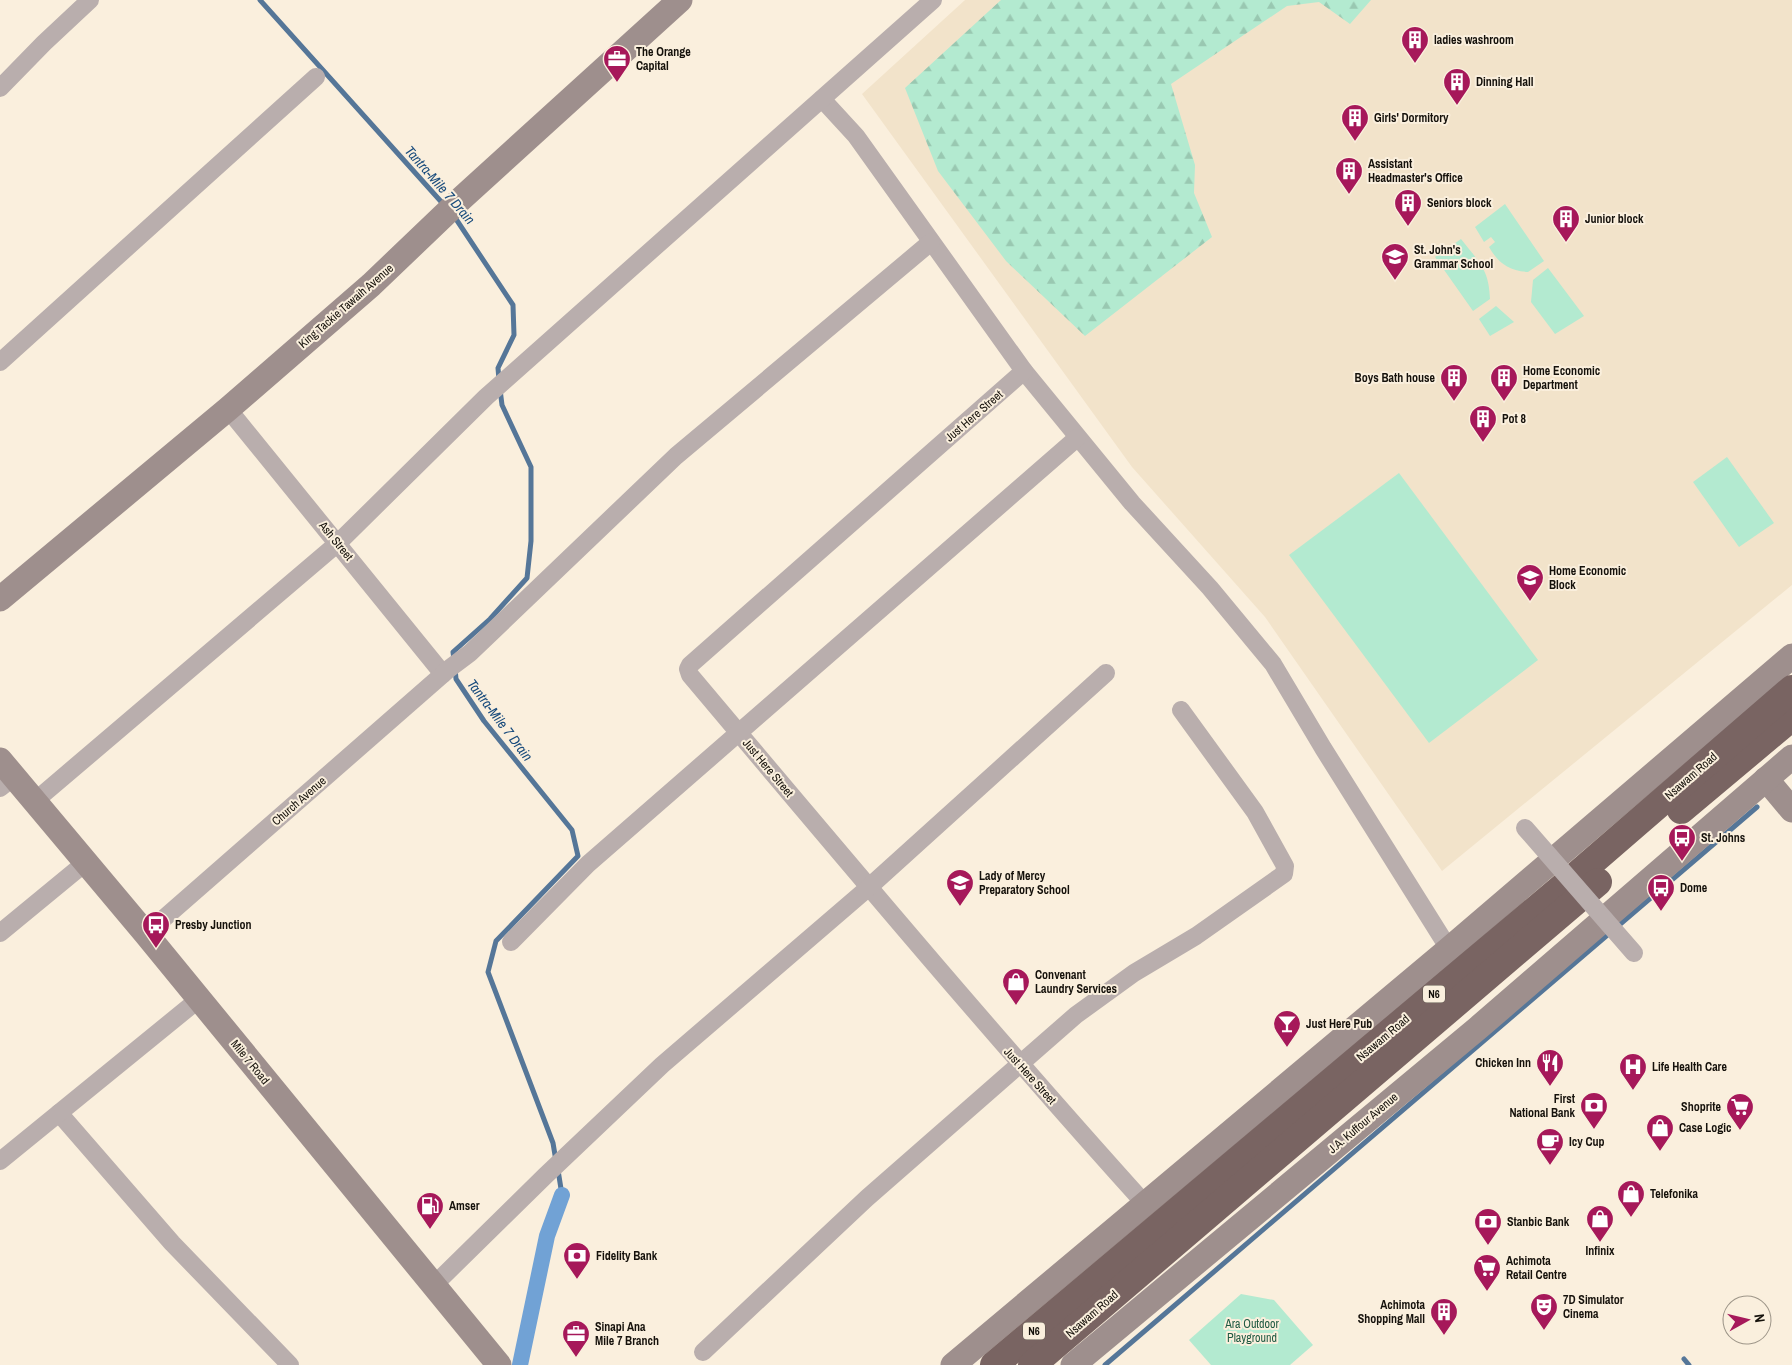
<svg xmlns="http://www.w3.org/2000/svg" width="1792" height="1365" viewBox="0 0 1792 1365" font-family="'Archivo Narrow',sans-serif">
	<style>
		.built { fill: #f2e3ca }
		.green { fill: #b3ead0 }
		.forest { fill: url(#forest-firs) }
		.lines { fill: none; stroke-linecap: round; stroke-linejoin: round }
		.stream { stroke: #557698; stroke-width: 5 }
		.canal { stroke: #71a2d5; stroke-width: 16 }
		.street { stroke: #b9aead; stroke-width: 18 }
		.secondary { stroke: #9e8f8d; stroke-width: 25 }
		.highway { stroke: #796462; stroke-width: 28 }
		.street-bridge { stroke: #b9aead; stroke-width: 18 }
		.labels { text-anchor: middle; stroke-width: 4; stroke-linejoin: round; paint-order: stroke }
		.shield { fill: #faefdd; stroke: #5a544a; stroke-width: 1 }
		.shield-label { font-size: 11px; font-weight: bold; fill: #15110b }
		.poi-label { font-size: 12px; font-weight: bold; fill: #15110b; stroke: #faefdd; text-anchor: start }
		.street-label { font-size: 12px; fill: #15110b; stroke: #faefdd }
		.park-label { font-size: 12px; fill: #1e5a42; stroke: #faefdd }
		.water-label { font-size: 14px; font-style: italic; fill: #184b7c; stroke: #faefdd }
	</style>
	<defs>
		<pattern id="forest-firs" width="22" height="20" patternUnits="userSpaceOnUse" patternTransform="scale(1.25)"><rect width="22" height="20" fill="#b3ead0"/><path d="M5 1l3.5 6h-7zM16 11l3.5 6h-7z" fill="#99c8b1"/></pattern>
	</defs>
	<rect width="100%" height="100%" fill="#faefdd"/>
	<path class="built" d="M965,0H1792V585L1442,871L1265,617L1132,467L862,94Z"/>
	<g class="green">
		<path d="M1505,204L1544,261L1528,272C1509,271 1498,263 1489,247L1495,242L1491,237L1484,242L1475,227Z"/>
		<path d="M1461,239C1479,262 1489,269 1490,299L1473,311L1435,257Z"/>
		<path d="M1548,268L1584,316L1555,334L1531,302L1533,280Z"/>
		<path d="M1496,306L1514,322L1490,336L1479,319Z"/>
		<path d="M1727,457L1774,523L1739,547L1693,482Z"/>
		<path d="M1399,473L1538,660L1429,743L1289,555Z"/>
		<path d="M1241,1294L1274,1300L1313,1345L1290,1365H1211L1189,1340Z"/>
	</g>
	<path class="forest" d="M1001,0H1371L1350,24L1319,2L1287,6L1171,84L1195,165L1194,193L1212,237L1085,336L1006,261L938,171L905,88Z"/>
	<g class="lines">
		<g class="stream">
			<path d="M260,0L445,206"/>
			<path d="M454,216L513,305L514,335L498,368L499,380"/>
			<path d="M454,660L453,652L490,619L527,578L531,541V467L502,405L500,389"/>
			<path d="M455,668L456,679L484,721L572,830L578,856L496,941L488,972L553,1143L556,1161"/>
			<path d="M558,1170L562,1195"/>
			<path d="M1684,1359L1689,1365"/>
			<path d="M1105,1365L1757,807"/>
		</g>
		<path class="canal" d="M520,1365L547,1236L562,1195"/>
		<g class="street">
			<path d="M0,88L44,43L90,0"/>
			<path d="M822,99L856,136L1024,371L1132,503L1210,588L1273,664L1323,748L1449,949"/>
			<path d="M0,362L316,77"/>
			<path d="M1024,371L690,665L688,669L690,675C840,853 989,1031 1145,1204"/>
			<path d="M228,409L443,674"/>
			<path d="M0,788L14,777"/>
			<path d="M35,801L338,543L486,397L933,0"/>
			<path d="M0,933L85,863"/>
			<path d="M146,934L450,668L470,653L676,456L931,242"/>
			<path d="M511,942L588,864L1077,438"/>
			<path d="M59,1113L172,1243L290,1365"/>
			<path d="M0,1161L199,999"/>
			<path d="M433,1286L545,1176L662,1065L868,888L1106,673"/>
			<path d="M703,1352L867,1198L1076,1015L1134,973L1196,936L1284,874L1285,866L1255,812L1181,710"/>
		</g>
		<g class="secondary">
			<path d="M0,599L228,409L371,285L462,198L680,0"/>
			<path d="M0,760L146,934L499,1365"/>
			<path d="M1766,779L1792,810"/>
			<path d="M953,1365L1449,949L1792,656"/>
			<path d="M1073,1365L1478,1028L1792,757"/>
		</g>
		<g class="highway">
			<path d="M1681,810L1792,717"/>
			<path d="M994,1365L1571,880L1792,689"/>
			<path d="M1032,1365L1598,882"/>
		</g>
		<path class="street-bridge" d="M1525,828L1634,953"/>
	</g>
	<defs>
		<symbol id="building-pin" viewBox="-11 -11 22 30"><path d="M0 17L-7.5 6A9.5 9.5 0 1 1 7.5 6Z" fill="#a6185a" stroke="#faefdd"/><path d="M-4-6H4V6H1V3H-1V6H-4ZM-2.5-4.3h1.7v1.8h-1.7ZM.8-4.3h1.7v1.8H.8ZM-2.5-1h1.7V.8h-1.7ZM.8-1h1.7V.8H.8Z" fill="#fff"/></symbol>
		<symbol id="office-pin" viewBox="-11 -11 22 30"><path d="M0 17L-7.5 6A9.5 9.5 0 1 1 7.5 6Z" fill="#a6185a" stroke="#faefdd"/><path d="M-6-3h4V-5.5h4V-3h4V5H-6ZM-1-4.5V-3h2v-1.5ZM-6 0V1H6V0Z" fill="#fff"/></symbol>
		<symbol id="school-pin" viewBox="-11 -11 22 30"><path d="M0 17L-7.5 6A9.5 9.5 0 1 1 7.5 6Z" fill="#a6185a" stroke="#faefdd"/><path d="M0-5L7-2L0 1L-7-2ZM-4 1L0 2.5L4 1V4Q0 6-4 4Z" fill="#fff"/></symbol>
		<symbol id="bus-pin" viewBox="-11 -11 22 30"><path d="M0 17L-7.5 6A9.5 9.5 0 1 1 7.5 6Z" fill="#a6185a" stroke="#faefdd"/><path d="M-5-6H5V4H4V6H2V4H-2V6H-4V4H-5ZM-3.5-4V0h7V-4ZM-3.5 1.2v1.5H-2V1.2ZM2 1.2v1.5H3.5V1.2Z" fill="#fff"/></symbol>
		<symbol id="shop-pin" viewBox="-11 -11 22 30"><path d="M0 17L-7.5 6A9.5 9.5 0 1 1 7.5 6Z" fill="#a6185a" stroke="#faefdd"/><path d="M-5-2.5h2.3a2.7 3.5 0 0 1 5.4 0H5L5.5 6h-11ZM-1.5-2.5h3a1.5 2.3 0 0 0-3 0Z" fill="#fff"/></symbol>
		<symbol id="bar-pin" viewBox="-11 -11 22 30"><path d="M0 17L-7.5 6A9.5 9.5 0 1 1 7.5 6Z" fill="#a6185a" stroke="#faefdd"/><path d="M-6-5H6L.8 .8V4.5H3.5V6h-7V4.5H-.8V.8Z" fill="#fff"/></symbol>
		<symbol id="restaurant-pin" viewBox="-11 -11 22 30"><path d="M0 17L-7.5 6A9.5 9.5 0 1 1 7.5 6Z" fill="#a6185a" stroke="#faefdd"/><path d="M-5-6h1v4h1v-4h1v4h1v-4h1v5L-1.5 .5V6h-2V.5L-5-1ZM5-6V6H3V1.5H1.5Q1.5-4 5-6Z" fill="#fff"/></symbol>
		<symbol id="hospital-pin" viewBox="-11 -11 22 30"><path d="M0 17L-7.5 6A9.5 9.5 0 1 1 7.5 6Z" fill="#a6185a" stroke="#faefdd"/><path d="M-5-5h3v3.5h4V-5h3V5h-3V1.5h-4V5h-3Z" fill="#fff"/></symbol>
		<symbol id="bank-pin" viewBox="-11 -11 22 30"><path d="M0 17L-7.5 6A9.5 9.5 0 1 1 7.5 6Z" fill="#a6185a" stroke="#faefdd"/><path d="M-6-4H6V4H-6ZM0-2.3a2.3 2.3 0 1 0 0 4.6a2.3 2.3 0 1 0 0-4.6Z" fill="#fff"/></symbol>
		<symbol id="supermarket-pin" viewBox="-11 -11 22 30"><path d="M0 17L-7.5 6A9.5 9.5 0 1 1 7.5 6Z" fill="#a6185a" stroke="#faefdd"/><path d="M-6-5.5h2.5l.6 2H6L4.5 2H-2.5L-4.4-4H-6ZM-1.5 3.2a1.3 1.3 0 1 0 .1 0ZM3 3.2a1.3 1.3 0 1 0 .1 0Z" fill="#fff"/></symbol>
		<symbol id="cafe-pin" viewBox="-11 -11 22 30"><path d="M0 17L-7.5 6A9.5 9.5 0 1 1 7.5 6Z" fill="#a6185a" stroke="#faefdd"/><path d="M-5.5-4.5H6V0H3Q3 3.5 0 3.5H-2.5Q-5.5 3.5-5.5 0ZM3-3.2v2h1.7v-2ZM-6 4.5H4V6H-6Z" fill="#fff"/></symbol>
		<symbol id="fuel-pin" viewBox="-11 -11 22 30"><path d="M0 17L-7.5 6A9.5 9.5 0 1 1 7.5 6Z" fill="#a6185a" stroke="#faefdd"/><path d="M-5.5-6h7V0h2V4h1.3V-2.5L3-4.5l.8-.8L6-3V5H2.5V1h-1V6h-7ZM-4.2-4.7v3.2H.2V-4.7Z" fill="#fff"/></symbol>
		<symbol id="theatre-pin" viewBox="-11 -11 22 30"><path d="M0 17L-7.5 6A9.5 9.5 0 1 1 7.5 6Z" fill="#a6185a" stroke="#faefdd"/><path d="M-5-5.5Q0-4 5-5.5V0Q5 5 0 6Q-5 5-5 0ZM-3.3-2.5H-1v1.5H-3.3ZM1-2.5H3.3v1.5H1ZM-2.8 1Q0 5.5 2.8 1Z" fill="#fff"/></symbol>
	</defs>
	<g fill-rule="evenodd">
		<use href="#building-pin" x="1399" y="24" width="32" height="43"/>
		<use href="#office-pin" x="601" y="43" width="32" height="43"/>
		<use href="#building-pin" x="1441" y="66" width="32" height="43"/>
		<use href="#building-pin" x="1339" y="102" width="32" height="43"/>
		<use href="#building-pin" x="1333" y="155" width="32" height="43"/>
		<use href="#building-pin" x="1392" y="187" width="32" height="43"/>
		<use href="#building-pin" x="1550" y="203" width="32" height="43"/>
		<use href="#school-pin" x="1379" y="241" width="32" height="43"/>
		<use href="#building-pin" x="1438" y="362" width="32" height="43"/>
		<use href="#building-pin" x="1488" y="362" width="32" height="43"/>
		<use href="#building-pin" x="1467" y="403" width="32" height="43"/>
		<use href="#school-pin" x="1514" y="562" width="32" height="43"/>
		<use href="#bus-pin" x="1666" y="822" width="32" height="43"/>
		<use href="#school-pin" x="944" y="867" width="32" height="43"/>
		<use href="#bus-pin" x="1645" y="872" width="32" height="43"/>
		<use href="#bus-pin" x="140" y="909" width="32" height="43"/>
		<use href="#shop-pin" x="1000" y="966" width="32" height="43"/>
		<use href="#bar-pin" x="1271" y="1008" width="32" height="43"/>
		<use href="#restaurant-pin" x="1534" y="1047" width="32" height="43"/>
		<use href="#hospital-pin" x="1617" y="1051" width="32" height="43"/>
		<use href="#bank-pin" x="1578" y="1090" width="32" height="43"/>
		<use href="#supermarket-pin" x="1724" y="1091" width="32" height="43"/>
		<use href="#shop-pin" x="1644" y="1112" width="32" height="43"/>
		<use href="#cafe-pin" x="1534" y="1126" width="32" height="43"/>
		<use href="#shop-pin" x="1615" y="1178" width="32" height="43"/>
		<use href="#fuel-pin" x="414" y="1190" width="32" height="43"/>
		<use href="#shop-pin" x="1584" y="1203" width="32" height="43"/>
		<use href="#bank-pin" x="1472" y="1206" width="32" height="43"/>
		<use href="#bank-pin" x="561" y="1240" width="32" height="43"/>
		<use href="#supermarket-pin" x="1471" y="1252" width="32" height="43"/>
		<use href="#theatre-pin" x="1528" y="1291" width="32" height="43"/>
		<use href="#building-pin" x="1428" y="1296" width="32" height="43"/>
		<use href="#office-pin" x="560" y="1318" width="32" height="43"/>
	</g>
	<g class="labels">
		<g class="shield">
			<rect x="1423" y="985.5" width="22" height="17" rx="4"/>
			<rect x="1023" y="1322.5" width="22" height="17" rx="4"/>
		</g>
		<g class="shield-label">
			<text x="1434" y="998">N6</text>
			<text x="1034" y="1335">N6</text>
		</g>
		<g class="poi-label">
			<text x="1434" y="44">ladies washroom</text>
			<text x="636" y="56">The Orange<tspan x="636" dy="14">Capital</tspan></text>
			<text x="1476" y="86">Dinning Hall</text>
			<text x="1374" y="122">Girls' Dormitory</text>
			<text x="1368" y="168">Assistant<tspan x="1368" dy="14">Headmaster's Office</tspan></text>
			<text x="1427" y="207">Seniors block</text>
			<text x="1585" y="223">Junior block</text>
			<text x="1414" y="254">St. John's<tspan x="1414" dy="14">Grammar School</tspan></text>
			<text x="1523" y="375">Home Economic<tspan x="1523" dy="14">Department</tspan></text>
			<text x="1435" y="382" text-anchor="end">Boys Bath house</text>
			<text x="1502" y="423">Pot 8</text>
			<text x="1549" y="575">Home Economic<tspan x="1549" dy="14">Block</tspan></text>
			<text x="1701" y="842">St. Johns</text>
			<text x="979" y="880">Lady of Mercy<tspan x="979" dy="14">Preparatory School</tspan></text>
			<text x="1680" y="892">Dome</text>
			<text x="175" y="929">Presby Junction</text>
			<text x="1035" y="979">Convenant<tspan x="1035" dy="14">Laundry Services</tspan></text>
			<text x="1306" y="1028">Just Here Pub</text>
			<text x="1531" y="1067" text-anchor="end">Chicken Inn</text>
			<text x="1652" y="1071">Life Health Care</text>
			<text x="1575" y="1103" text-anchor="end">First<tspan x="1575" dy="14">National Bank</tspan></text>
			<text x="1721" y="1111" text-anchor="end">Shoprite</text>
			<text x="1679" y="1132">Case Logic</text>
			<text x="1569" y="1146">Icy Cup</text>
			<text x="1650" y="1198">Telefonika</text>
			<text x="449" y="1210">Amser</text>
			<text x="1507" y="1226">Stanbic Bank</text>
			<text x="1600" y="1255" text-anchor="middle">Infinix</text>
			<text x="596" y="1260">Fidelity Bank</text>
			<text x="1506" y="1265">Achimota<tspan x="1506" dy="14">Retail Centre</tspan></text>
			<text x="1563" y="1304">7D Simulator<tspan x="1563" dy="14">Cinema</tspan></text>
			<text x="1425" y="1309" text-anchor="end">Achimota<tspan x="1425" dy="14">Shopping Mall</tspan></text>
			<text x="595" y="1331">Sinapi Ana<tspan x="595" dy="14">Mile 7 Branch</tspan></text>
		</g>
		<g class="street-label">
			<text transform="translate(346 306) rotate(-41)" y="4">King Tackie Tawaih Avenue</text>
			<text transform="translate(974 416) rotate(-41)" y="4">Just Here Street</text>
			<text transform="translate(336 541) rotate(51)" y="4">Ash Street</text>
			<text transform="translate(768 768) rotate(50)" y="4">Just Here Street</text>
			<text transform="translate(1691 776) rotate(-41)" y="4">Nsawam Road</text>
			<text transform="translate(299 801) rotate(-41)" y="4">Church Avenue</text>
			<text transform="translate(1383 1038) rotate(-40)" y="4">Nsawam Road</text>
			<text transform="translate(250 1062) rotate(51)" y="4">Mile 7 Road</text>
			<text transform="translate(1030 1076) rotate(48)" y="4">Just Here Street</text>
			<text transform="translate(1363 1123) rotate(-40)" y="4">J.A. Kuffour Avenue</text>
			<text transform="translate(1092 1314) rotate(-41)" y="4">Nsawam Road</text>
		</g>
		<g class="park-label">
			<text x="1252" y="1328">Ara Outdoor<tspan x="1252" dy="14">Playground</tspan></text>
		</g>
		<g class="water-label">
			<text transform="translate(440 185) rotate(49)" y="5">Tantra-Mile 7 Drain</text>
			<text transform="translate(500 720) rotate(53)" y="5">Tantra-Mile 7 Drain</text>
		</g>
	</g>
	<g transform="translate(1747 1320) rotate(82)"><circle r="24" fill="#faefdd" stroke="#9e9689"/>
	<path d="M0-4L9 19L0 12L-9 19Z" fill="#a6185a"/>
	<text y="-8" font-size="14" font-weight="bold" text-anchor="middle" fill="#15110b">N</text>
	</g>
</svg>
